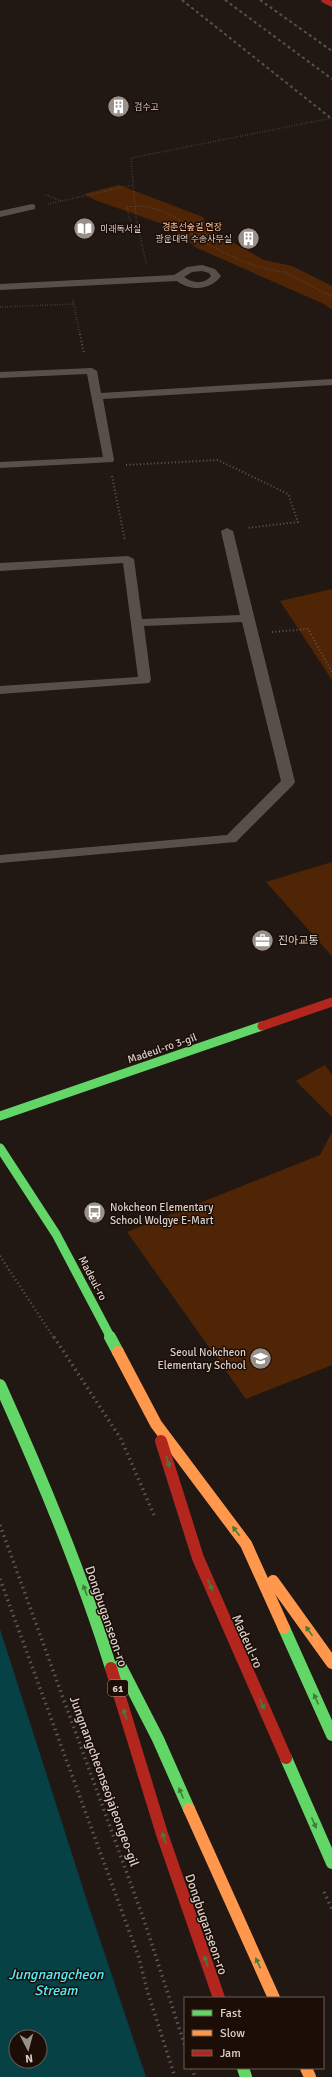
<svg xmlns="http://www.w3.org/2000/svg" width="332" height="2077" viewBox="0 0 332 2077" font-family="Signika,'Noto Sans KR',sans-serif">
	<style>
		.green { fill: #502505 }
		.water { fill: #054145; fill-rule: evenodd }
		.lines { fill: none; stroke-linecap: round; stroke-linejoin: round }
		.path-far3 { stroke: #5e5852; stroke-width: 1.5; stroke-dasharray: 0.5 2; stroke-linecap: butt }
		.path-far2 { stroke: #5e5852; stroke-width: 2; stroke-dasharray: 1 2.5; stroke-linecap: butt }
		.path-far1 { stroke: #5e5852; stroke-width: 2.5; stroke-dasharray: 1 3; stroke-linecap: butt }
		.path { stroke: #5e5852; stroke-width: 3.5; stroke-dasharray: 1.5 4; stroke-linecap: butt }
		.lane { fill: #585048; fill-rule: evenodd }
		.fast-far1 { stroke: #63d668; stroke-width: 9 }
		.fast { stroke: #63d668; stroke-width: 12 }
		.slow { stroke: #ff974d; stroke-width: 12 }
		.jam-far2 { stroke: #b3261e; stroke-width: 5.5 }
		.jam-far1 { stroke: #b3261e; stroke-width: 9 }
		.jam { stroke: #b3261e; stroke-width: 12 }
		.rail { stroke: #58514b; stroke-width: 2; stroke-dasharray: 3 3; stroke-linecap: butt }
		.oneway { fill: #437c3c }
		.labels { text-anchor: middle; stroke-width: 3; stroke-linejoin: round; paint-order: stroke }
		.far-poi-label { font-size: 9px; fill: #dad0ca; stroke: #1c0e07; text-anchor: start }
		.far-park-label { font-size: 9px; fill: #fac2a2; stroke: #1c0e07 }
		.shield { fill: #1c0e07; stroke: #a19690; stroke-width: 1 }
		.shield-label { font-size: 10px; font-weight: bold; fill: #dad0ca }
		.poi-label { font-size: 11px; fill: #dad0ca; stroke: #1c0e07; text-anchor: start }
		.street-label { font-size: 11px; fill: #dad0ca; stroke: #1c0e07 }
		.near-street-label { font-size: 13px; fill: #dad0ca; stroke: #1c0e07 }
		.near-water-label { font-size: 14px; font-style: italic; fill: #52effe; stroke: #1c0e07 }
	</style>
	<rect width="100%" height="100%" fill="#211814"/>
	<g class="green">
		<path d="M119,185L203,217L207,228L264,260L292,266L332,286V310L324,304L197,248L168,226L95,200L84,194Z"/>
		<path d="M332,589V680L280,601Z"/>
		<path d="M332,862V956L266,882Z"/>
		<path d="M325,1065L332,1075V1117L296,1081Z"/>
		<path d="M332,1132V1365L246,1399L127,1232L320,1155Z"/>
	</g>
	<path class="water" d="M0,1629L87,1901L146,2077H0ZM16,2037H40V2061H16Z"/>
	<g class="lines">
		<g class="path-far3">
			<path d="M46,195L62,201"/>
			<path d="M48,204L133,185"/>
			<path d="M138,230H132L127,207L144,206L162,211L179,219L184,228L209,245L242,261L265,269L285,272L332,297"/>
			<path d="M146,263L136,217L131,158L332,118"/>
			<path d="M73,300L80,335"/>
			<path d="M0,307L74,304"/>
		</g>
		<g class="path-far2">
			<path d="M80,334L84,354"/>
			<path d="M126,465L218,460L288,494L298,522L247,528"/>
			<path d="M112,476L125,541"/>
			<path d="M272,632L308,629L332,672"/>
		</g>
		<path class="path-far1" d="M0,1256L54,1338"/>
		<g class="path">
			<path d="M54,1337L121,1439L154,1515"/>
			<path d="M0,1525L144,1920L185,2046"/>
			<path d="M0,1579L139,1958L147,1990L175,2077"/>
			<path d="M324,1892L332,1909"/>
			<path d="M192,2068L195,2077"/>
		</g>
		<g class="lane">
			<path d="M32,204L35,205V209L0,217V211Z"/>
			<path d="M202,265L215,269L221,276C211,290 191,292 177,281L0,290V284L174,275L187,267ZM202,271L209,273L211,276C204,285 192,283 184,277L192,272Z"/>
			<path d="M92,368L97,371L101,393L332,379V385L103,399L114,460L113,462L0,468V462L103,457L87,374L0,378V372Z"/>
			<path d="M227,528L233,531L295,782L293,785L236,842L0,863V855L227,835L281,781L242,622L144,626L151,680L149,683L0,694V686L138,677L123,563L0,571V563L128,556L134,559L142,619L240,615L221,531Z"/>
		</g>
		<g class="fast-far1">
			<path d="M0,1116L262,1026"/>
			<path d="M0,1148L56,1234L111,1338"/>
		</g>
		<g class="fast">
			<path d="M110,1337L118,1352"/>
			<path d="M0,1385C42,1478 81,1571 111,1668"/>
			<path d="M284,1628L332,1735"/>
			<path d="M120,1665L158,1739L189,1809"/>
			<path d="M286,1758L332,1863"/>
			<path d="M243,2068L246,2077"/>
		</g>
		<g class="slow">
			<path d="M118,1352L156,1424L246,1544L284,1628"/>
			<path d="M273,1581L332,1663"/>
			<path d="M189,1809L274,1998"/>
			<path d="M306,2068L310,2077"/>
		</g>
		<path class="jam-far2" d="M324,0L332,4"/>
		<path class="jam-far1" d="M262,1026L332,1002"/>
		<g class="jam">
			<path d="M161,1441L198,1558L286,1758"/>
			<path d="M111,1668L162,1834L219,1998"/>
		</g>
		<g class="rail">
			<path d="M182,0L332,119"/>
			<path d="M225,0L332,79"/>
			<path d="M260,0L332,51"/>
		</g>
	</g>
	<defs><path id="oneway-solid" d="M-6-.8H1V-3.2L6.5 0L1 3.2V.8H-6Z"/></defs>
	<g class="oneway">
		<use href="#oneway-solid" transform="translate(168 1462) rotate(73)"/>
		<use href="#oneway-solid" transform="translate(236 1531) rotate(-127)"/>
		<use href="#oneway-solid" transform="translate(210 1585) rotate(66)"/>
		<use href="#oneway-solid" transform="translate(85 1590) rotate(-110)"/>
		<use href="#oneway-solid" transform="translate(309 1631) rotate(-126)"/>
		<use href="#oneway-solid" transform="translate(316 1699) rotate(-114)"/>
		<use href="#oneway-solid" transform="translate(262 1704) rotate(66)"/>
		<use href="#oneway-solid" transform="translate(125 1714) rotate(-107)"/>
		<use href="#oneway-solid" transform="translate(181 1793) rotate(-113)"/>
		<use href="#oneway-solid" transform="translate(314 1823) rotate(66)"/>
		<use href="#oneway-solid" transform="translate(164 1838) rotate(-109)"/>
		<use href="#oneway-solid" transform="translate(206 1961) rotate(-109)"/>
		<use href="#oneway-solid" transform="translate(258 1963) rotate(-115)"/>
	</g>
	<defs>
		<symbol id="building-disc" viewBox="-11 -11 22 22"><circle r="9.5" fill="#99908a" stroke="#1c0e07"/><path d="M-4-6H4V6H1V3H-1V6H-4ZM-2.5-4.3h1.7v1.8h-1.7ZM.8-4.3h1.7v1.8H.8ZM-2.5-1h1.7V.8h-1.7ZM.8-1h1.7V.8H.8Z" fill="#fff"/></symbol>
		<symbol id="library-disc" viewBox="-11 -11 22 22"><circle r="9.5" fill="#99908a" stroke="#1c0e07"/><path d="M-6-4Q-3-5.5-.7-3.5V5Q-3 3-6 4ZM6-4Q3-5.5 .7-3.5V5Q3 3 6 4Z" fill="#fff"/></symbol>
		<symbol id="office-disc" viewBox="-11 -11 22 22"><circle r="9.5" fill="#99908a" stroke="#1c0e07"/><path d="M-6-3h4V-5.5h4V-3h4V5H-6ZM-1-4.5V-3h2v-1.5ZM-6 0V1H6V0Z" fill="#fff"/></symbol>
		<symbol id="bus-disc" viewBox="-11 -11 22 22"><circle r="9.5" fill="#99908a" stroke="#1c0e07"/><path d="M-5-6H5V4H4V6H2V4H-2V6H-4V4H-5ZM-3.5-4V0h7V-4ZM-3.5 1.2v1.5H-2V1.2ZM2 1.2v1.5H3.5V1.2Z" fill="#fff"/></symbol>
		<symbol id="school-disc" viewBox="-11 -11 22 22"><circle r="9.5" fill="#99908a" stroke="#1c0e07"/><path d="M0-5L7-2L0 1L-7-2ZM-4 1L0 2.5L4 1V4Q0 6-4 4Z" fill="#fff"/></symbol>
	</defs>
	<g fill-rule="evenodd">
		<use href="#building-disc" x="106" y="94" width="25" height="25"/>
		<use href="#library-disc" x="72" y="216" width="25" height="25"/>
		<use href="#building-disc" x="236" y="226" width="25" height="25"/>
		<use href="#office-disc" x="250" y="928" width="25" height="25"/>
		<use href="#bus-disc" x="82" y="1200" width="25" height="25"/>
		<use href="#school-disc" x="248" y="1346" width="25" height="25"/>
	</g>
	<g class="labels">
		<g class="far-poi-label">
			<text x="134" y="110">검수고</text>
			<text x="100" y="232">미래독서실</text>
			<text x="232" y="242" text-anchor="end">광운대역 수송사무실</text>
		</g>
		<g class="far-park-label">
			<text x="192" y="230">경춘선숲길 연장</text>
		</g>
		<rect class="shield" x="108" y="1680" width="20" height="16" rx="3"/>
		<g class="shield-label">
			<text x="118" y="1692">61</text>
		</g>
		<g class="poi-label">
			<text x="278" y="944">진아교통</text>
			<text x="110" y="1211">Nokcheon Elementary<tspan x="110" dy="13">School Wolgye E-Mart</tspan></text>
			<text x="246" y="1356" text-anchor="end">Seoul Nokcheon<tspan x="246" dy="13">Elementary School</tspan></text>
		</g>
		<g class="street-label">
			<text transform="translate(162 1048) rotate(-19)" y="4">Madeul-ro 3-gil</text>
			<text transform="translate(93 1278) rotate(62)" y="4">Madeul-ro</text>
		</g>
		<g class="near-street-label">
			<text transform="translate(107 1616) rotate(71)" y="5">Dongbuganseon-ro</text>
			<text transform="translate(248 1641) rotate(66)" y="5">Madeul-ro</text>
			<text transform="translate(105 1781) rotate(70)" y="5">Jungnangcheonseojajeongeo-gil</text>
			<text transform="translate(207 1924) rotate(71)" y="5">Dongbuganseon-ro</text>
		</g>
		<g class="near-water-label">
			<text x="56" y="1979">Jungnangcheon<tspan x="56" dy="16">Stream</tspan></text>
		</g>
	</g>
	<rect x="184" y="1997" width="140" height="72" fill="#1c0e07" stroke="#685c55"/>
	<rect x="192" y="2010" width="20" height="6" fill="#63d668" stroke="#685c55"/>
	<text x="220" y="2017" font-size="12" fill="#dad0ca">Fast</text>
	<rect x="192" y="2030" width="20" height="6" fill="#ff974d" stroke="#685c55"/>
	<text x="220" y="2037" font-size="12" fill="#dad0ca">Slow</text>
	<rect x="192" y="2050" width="20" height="6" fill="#b3261e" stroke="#685c55"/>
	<text x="220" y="2057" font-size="12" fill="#dad0ca">Jam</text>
	<g transform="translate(28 2049) rotate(174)"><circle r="19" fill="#1c0e07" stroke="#685c55"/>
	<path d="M0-3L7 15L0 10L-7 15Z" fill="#99908a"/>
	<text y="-6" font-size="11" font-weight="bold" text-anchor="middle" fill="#dad0ca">N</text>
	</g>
</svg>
